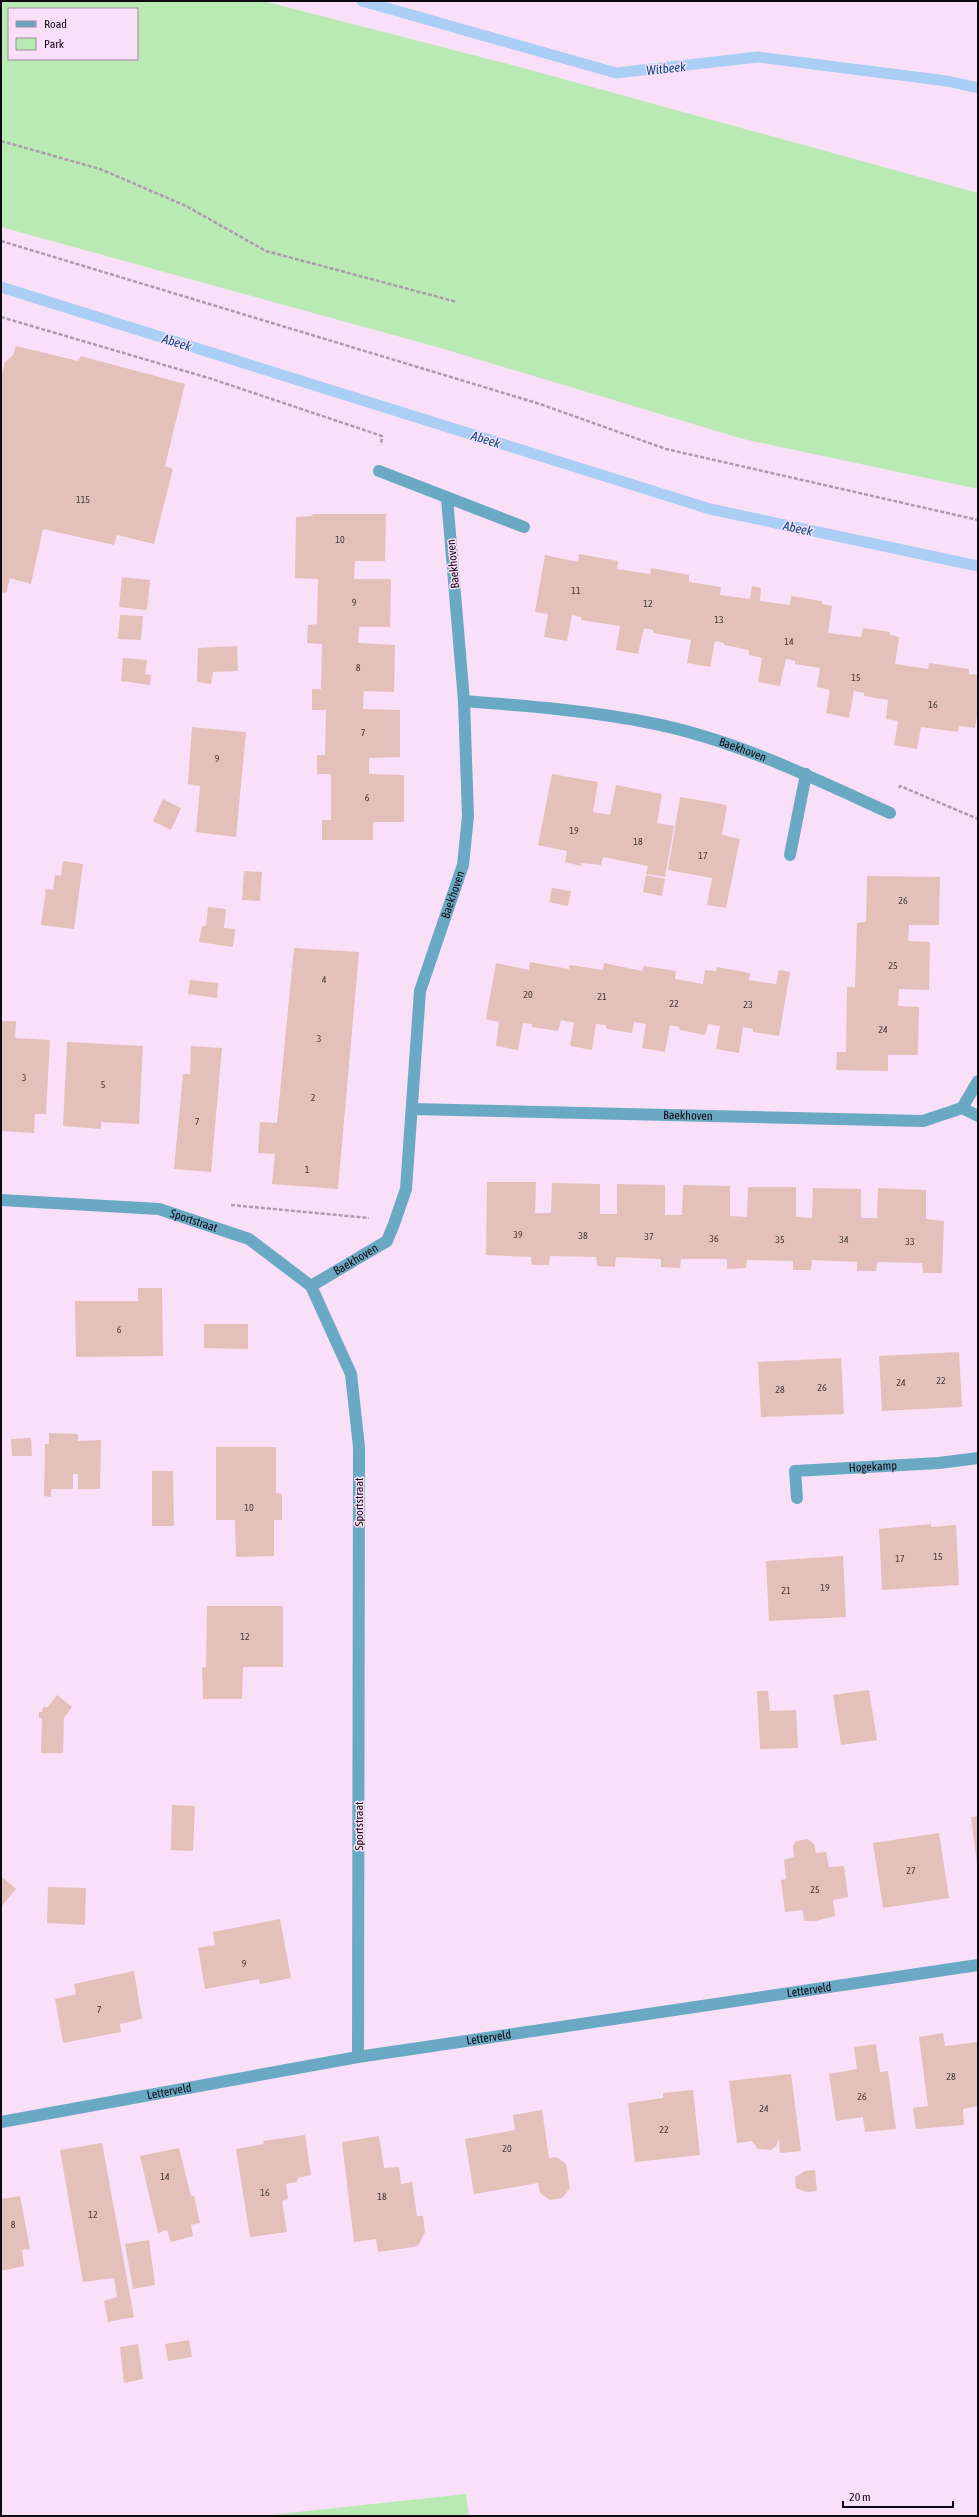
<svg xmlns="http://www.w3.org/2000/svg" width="979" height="2517" viewBox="0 0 979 2517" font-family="'Asap Condensed',sans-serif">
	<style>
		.green { fill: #baeab3; fill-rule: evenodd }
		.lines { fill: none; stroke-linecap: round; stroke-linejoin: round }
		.stream { stroke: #abcef4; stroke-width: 11 }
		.building { fill: #e4c0ba }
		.path { stroke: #ad9aac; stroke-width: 2.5; stroke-dasharray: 4 2; stroke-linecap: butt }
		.street { stroke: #69a9c3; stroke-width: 12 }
		.labels { text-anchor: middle; stroke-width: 3; stroke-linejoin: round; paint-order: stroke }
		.number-label { font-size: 10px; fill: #46383c }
		.street-label { font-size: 12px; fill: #120a12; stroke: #f9e0f8 }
		.water-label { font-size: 13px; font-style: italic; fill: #074a82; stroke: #f9e0f8 }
	</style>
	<rect width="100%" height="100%" fill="#f9e0f8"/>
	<g class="green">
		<path d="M1,1H263L516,66L978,193V489L743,439L437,347L1,227ZM9,9H137V59H9Z"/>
		<path d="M466,2494L469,2516H260Z"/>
	</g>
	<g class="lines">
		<g class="stream">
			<path d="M362,1L616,73L758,57L947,81L978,88"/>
			<path d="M1,287L710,509L978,566"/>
		</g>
	</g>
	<g class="building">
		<path d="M16,346L78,361L81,356L185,384L165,466L173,469L154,544L117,535L114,545L43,529L31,584L10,578L6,593L1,592V378L5,362L13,355Z"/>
		<path d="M313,514H386L385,561H355L354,579H391L390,627H359L358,643L395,645L394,692L364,691L363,709L400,710V757L369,758V774L404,775V822H373V840H322V820H331V774H317V755H325L326,710H312V689H321L322,644L307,643L308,625L317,624L318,579L295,578L296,517L312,516Z"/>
		<path d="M579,554L618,561L617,569L650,574L651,568L689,575V582L721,587L720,595L750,599L752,586L761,588L760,601L790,605L791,596L822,601V604L832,606L828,633L861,637L863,628L890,632V635L899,637L895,664L928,669L929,663L969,669V674L978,675V709L975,728L959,726L958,732L921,727L917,749L894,745L898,721L886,719L888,700L864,696V693L854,691L849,718L826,713L830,690L817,687L820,668L795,664V661L786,659L780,686L758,682L762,658L749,655V650L724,645V643L715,641L710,667L687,663L691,640L653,633V630L644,628L638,654L616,650L620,626L581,620V617L572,615L567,641L544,637L548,614L535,612L545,555L578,562Z"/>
		<path d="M122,577L150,580L147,610L119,607Z"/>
		<path d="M120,615L143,616L141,640L118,639Z"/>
		<path d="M237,646L238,671L213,672L211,684L197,682L198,648Z"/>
		<path d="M123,658L147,660L145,674L151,675L150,685L121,681Z"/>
		<path d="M192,727L246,732L236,837L196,832L200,786L188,784Z"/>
		<path d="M552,774L598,782L593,812L610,815L616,785L662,794L657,823L674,826L665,877L646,874L648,866L603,857L601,865L581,863V866L565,862L567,851L538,845Z"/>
		<path d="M680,797L727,805L722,835L740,839L726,908L707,905L712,878L668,870Z"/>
		<path d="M163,799L181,808L171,830L153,821Z"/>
		<path d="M63,861L83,864L74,929L41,925L46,889L53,890L55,875L61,876Z"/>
		<path d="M244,871L262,872L260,901L242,900Z"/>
		<path d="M646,875L665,879L662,896L643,892Z"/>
		<path d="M867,876L940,877L939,925H909L908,941L930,942L929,990L899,989L898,1006L919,1007L918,1055H888V1071L836,1070L837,1052H846L847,987H855L857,923L866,922Z"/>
		<path d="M552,888L571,891L568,906L549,902Z"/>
		<path d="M208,907L226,909L224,928L235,929L233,947L199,942L202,926H206Z"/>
		<path d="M294,948L359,952L338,1189L272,1184L275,1154L258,1153L260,1122L277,1123Z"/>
		<path d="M530,962L569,969L570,965L603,970L604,963L642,971L644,966L676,971L675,979L703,984L705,970L716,971L717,967L750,973L749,980L776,984L779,970L790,972L779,1036L753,1032V1029L743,1027L739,1053L716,1049L720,1026L708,1024L705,1035L680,1030L679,1027L670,1025L665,1052L642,1048L646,1024L634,1022L632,1033L606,1029V1025L596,1024L592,1050L570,1046L574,1023L561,1020L558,1031L532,1027V1024L523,1023L518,1050L496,1046L499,1022L486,1019L496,963L529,970Z"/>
		<path d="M190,980L218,983L217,998L188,994Z"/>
		<path d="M1,1021H16L15,1038L50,1040L46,1114H35L34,1133L1,1131Z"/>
		<path d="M67,1042L143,1046L139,1124L101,1122V1129L63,1126Z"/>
		<path d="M191,1046L222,1048L211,1172L174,1169L183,1074H190Z"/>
		<path d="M487,1182H536L535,1213H551L552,1183L600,1184V1214H617V1184L665,1185V1215H682L683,1185L730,1186V1216L747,1217L748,1187H796V1217L812,1218L813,1188L861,1189V1218H877L878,1188L926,1190V1219L944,1221L942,1273H923L922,1263L877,1262L876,1271H857V1262L812,1260L811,1270H793V1261L747,1260L746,1268L727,1269V1259H681L680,1268L661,1267V1259L616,1257L615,1267L597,1266L596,1257L550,1256L549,1265H532L531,1257L486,1255Z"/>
		<path d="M138,1288H162L163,1356L76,1357L75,1301H138Z"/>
		<path d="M204,1324H248V1349L204,1348Z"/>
		<path d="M959,1352L962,1407L882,1411L879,1356Z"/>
		<path d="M841,1358L844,1414L761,1417L758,1362Z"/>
		<path d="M49,1433L78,1434V1441L101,1440L100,1489H78V1474H73V1489H51V1497L44,1496L45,1444H49Z"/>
		<path d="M31,1438L32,1456H12L11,1439Z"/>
		<path d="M216,1447H276V1493L282,1494V1520H274V1556L236,1557L235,1520H216Z"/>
		<path d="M152,1471H173L174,1526H152Z"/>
		<path d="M931,1524V1527L956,1525L959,1585L882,1590L879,1529Z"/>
		<path d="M843,1556L846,1617L769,1621L766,1561Z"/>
		<path d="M207,1606H283V1667H243L242,1699H203L202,1668L206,1667Z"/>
		<path d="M869,1690L877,1740L841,1745L833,1695Z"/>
		<path d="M757,1691H768L770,1711L796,1710L798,1748L760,1749Z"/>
		<path d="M57,1695L72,1707L64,1718L63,1753H41L42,1718H39V1712H42L43,1707H48Z"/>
		<path d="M172,1805L195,1806L193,1851L171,1850Z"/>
		<path d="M978,1816V1864H977L971,1817Z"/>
		<path d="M939,1833L949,1898L883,1908L873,1843Z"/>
		<path d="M808,1839L814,1844L816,1853L826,1852L829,1867L844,1866L848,1897L833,1900L835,1916L816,1921H804L803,1910L785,1912L781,1880L786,1879L784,1860L794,1857L793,1846L796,1841Z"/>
		<path d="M1,1876L16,1889L1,1907Z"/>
		<path d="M48,1887L86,1888L85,1925L47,1923Z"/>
		<path d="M280,1919L291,1978L260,1984L259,1979L205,1989L198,1948L215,1945L213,1932Z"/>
		<path d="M134,1971L142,2019L120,2024L121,2032L63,2043L55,1999L76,1994L74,1984Z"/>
		<path d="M943,2033L945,2046L978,2042V2106L963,2109L964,2125L916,2129L913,2108L928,2106L919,2037Z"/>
		<path d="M876,2044L880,2072L888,2071L896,2129L865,2132L863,2117L836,2121L829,2074L857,2069L854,2047Z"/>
		<path d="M791,2074L801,2151L780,2153L779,2138L776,2146L771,2150L758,2149L752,2141L737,2143L729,2081Z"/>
		<path d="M693,2090L700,2155L635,2162L628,2103L663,2098V2093Z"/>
		<path d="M542,2110L549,2158L556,2157L566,2164L570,2188L562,2198L550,2200L540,2193L538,2183L474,2194L465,2139L515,2130L513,2115Z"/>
		<path d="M305,2135L311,2175L298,2178L297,2182L286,2184L288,2199L282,2201L287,2232L250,2237L236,2149L264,2144L263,2141Z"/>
		<path d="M379,2136L384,2168L399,2167L401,2184L412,2182L417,2216H423L425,2232L419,2244L414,2247L378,2252L376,2239L354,2242L342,2142Z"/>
		<path d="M102,2143L134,2317L108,2322L104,2301L117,2297L114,2278L83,2282L60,2150Z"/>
		<path d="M179,2148L191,2196H194L200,2223L191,2225L193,2236L171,2242L167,2230L158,2233L140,2156Z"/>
		<path d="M815,2170L817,2191L806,2192L796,2188L795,2177L805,2171Z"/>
		<path d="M20,2196L30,2249L22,2250L24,2266L1,2271V2199Z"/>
		<path d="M149,2240L155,2285L133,2289L125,2244Z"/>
		<path d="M189,2340L192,2357L168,2361L165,2344Z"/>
		<path d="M138,2344L143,2379L124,2383L120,2347Z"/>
	</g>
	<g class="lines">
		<g class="path">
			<path d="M1,141L100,169L186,206L266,251L457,302"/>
			<path d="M1,241L540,404L666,449L978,520"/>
			<path d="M1,317L212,379L382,436L381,445"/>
			<path d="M899,788L900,786L978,819"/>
			<path d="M231,1205L369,1218"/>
		</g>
		<g class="street">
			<path d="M379,471L524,527"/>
			<path id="s1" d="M464,701C529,706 593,711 656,724C738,741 815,779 890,813"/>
			<path d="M790,855L806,774"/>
			<path d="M962,1108L978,1116"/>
			<path id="s2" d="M412,1109L923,1121L962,1108L978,1081"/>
			<path id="s3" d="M1,1200L159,1209L249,1239L311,1286L351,1374L359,1447L358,2057"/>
			<path id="s4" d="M311,1286L387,1241L394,1224L406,1189L420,991L463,865L468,816L464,701L447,498"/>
			<path id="s5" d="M797,1498L795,1471L939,1463L978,1458"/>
			<path id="s6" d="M1,2122L358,2057L978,1965"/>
		</g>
	</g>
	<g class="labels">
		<g class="number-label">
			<text x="83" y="503">115</text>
			<text x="340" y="543">10</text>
			<text x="576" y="594">11</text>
			<text x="354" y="606">9</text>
			<text x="648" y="607">12</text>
			<text x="719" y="623">13</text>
			<text x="789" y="645">14</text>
			<text x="358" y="671">8</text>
			<text x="856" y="681">15</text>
			<text x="933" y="708">16</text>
			<text x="363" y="736">7</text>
			<text x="217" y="762">9</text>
			<text x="367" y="801">6</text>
			<text x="574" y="834">19</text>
			<text x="638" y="845">18</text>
			<text x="703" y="859">17</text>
			<text x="903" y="904">26</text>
			<text x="893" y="969">25</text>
			<text x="324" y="983">4</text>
			<text x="528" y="998">20</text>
			<text x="602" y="1000">21</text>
			<text x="674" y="1007">22</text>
			<text x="748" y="1008">23</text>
			<text x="883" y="1033">24</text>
			<text x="319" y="1042">3</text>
			<text x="24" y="1081">3</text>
			<text x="103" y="1088">5</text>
			<text x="313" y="1101">2</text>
			<text x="197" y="1125">7</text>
			<text x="307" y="1173">1</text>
			<text x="518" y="1238">39</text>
			<text x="583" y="1239">38</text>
			<text x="649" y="1240">37</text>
			<text x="714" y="1242">36</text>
			<text x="780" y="1243">35</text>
			<text x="844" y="1243">34</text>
			<text x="910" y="1245">33</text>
			<text x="119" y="1333">6</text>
			<text x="941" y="1384">22</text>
			<text x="901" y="1386">24</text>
			<text x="822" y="1391">26</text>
			<text x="780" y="1393">28</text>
			<text x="249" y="1511">10</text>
			<text x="938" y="1560">15</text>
			<text x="900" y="1562">17</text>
			<text x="825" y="1591">19</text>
			<text x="786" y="1594">21</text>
			<text x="245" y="1640">12</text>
			<text x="911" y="1874">27</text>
			<text x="815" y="1893">25</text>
			<text x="244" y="1967">9</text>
			<text x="99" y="2013">7</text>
			<text x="951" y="2080">28</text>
			<text x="862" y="2100">26</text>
			<text x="764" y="2112">24</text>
			<text x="664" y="2133">22</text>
			<text x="507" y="2152">20</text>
			<text x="165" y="2180">14</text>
			<text x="265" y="2196">16</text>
			<text x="382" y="2200">18</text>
			<text x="93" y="2218">12</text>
			<text x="13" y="2228">8</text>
		</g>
		<g class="street-label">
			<text transform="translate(453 564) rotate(-95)" y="4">Baekhoven</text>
			<text dy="4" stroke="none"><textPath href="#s1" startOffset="284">Baekhoven</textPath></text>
			<text dy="4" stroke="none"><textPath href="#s4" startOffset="444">Baekhoven</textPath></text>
			<text dy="4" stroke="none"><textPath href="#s2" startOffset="276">Baekhoven</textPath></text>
			<text dy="4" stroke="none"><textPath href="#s3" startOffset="195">Sportstraat</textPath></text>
			<text dy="4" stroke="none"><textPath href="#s4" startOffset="52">Baekhoven</textPath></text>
			<text dy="4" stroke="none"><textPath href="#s5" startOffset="105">Hogekamp</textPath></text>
			<text transform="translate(359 1502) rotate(-90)" y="4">Sportstraat</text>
			<text transform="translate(359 1826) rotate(-90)" y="4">Sportstraat</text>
			<text dy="4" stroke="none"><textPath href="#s6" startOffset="819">Letterveld</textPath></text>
			<text dy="4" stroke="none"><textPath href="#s6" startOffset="495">Letterveld</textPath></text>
			<text dy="4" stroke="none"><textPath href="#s6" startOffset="171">Letterveld</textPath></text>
		</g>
		<g class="water-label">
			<text transform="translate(666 68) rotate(-6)" y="5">Witbeek</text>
			<text transform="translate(177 342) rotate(17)" y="5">Abeek</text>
			<text transform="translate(486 439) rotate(17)" y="5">Abeek</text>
			<text transform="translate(798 528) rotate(12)" y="5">Abeek</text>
		</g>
	</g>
	<rect width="979" height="2517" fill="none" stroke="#120a12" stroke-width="4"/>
	<rect x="8" y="8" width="130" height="52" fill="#f9e0f8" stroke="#9d8a9c"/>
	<rect x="16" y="21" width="20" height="6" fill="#69a9c3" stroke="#9d8a9c"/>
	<text x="44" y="28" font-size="12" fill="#120a12">Road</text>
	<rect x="16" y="38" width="20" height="12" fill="#baeab3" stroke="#9d8a9c"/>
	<text x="44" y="48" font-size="12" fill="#120a12">Park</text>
	<path d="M843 2501v6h110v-6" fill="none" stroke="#120a12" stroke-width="2"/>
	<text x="849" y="2501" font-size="12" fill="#120a12" stroke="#f9e0f8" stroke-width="3" paint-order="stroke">20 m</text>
</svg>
